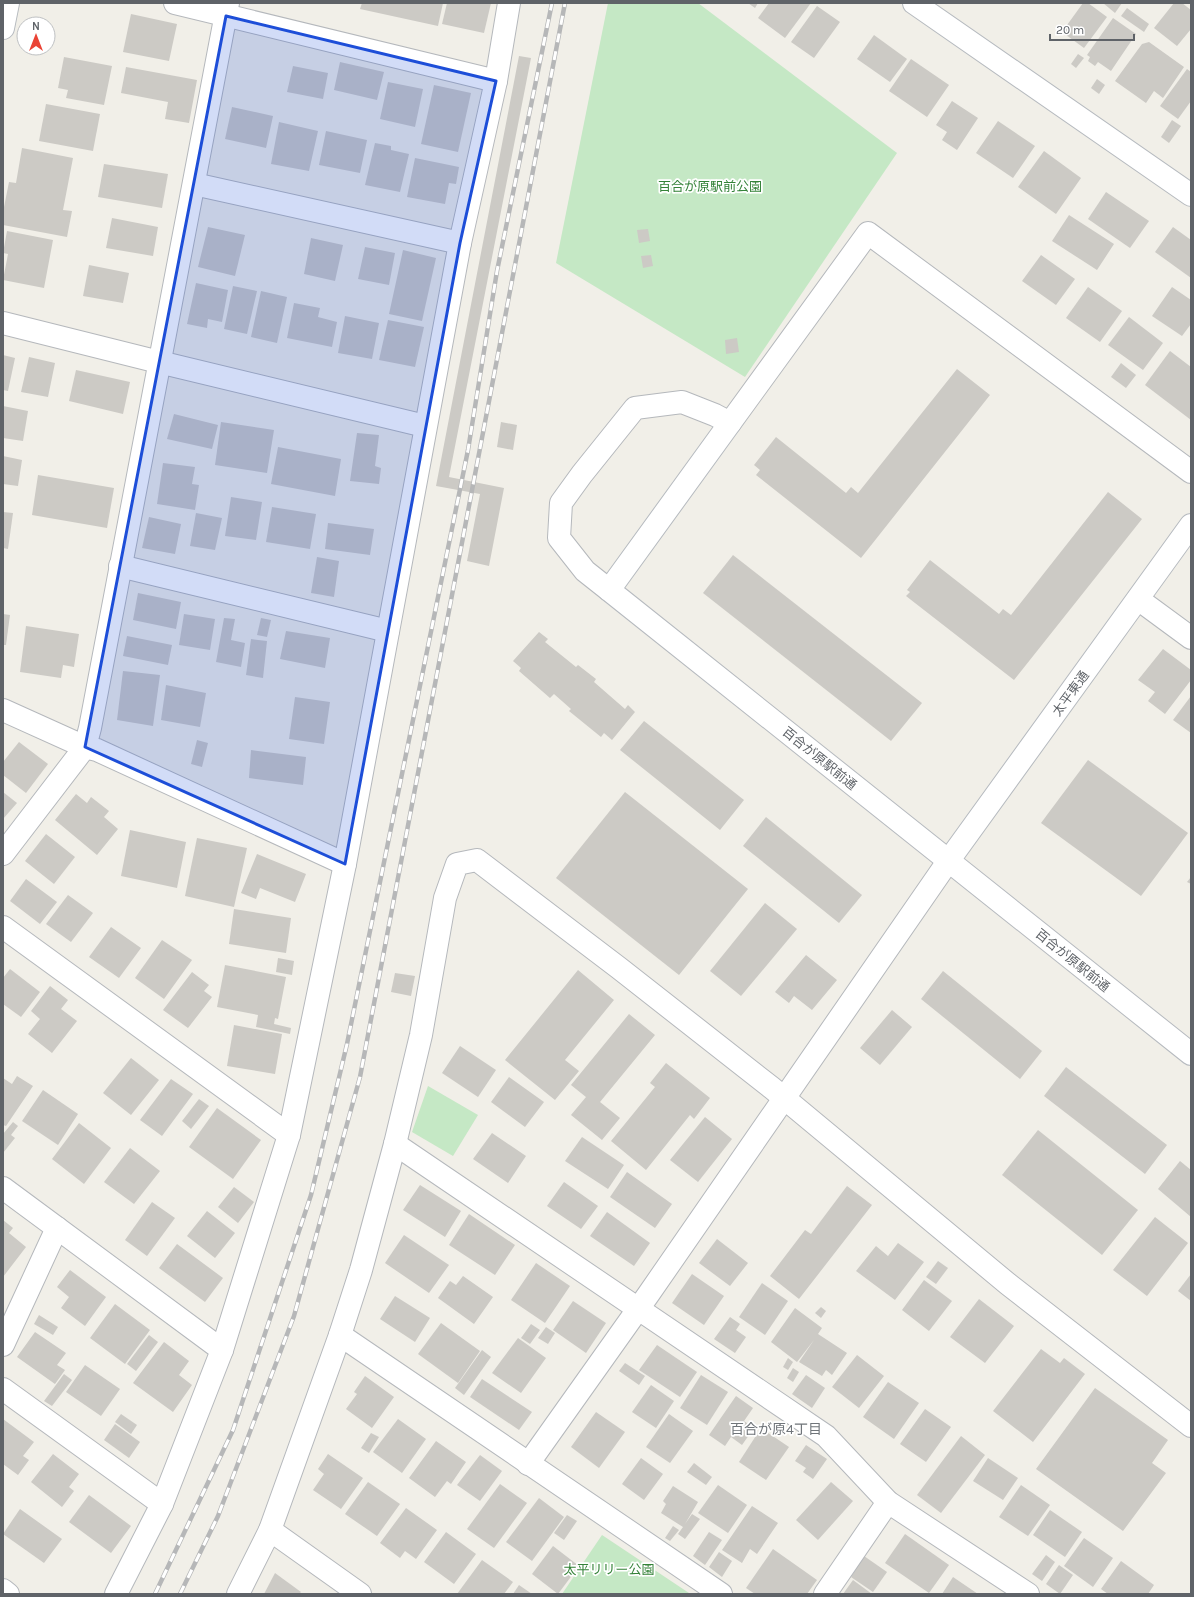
<svg xmlns="http://www.w3.org/2000/svg" width="1194" height="1597" viewBox="0 0 1194 1597" font-family="Karla,'Noto Sans JP',sans-serif">
	<style>
		.green { fill: #c5e8c5 }
		.building { fill: #cccac5 }
		.lines { fill: none; stroke-linecap: round; stroke-linejoin: round }
		.street-casing { stroke: #b5b8bc; stroke-width: 24 }
		.secondary-casing { stroke: #b6babf; stroke-width: 24 }
		.street { stroke: #fff; stroke-width: 22 }
		.secondary { stroke: #fff; stroke-width: 22 }
		.rail-casing { stroke: #b6b7b8; stroke-width: 4.5 }
		.rail { stroke: #fff; stroke-width: 3; stroke-dasharray: 9; stroke-linecap: butt }
		.marked { fill: #1d4ed8; fill-opacity: 0.2; stroke: #1d4ed8; stroke-width: 3; stroke-linejoin: round }
		.labels { text-anchor: middle; stroke-width: 3.5; stroke-linejoin: round; paint-order: stroke }
		.park-label { font-size: 13px; fill: #348238; stroke: #fff }
		.street-label { font-size: 13px; fill: #5f6368; stroke: #fff }
		.neighbourhood-label { font-size: 14px; fill: #70757a; stroke: #fff }
	</style>
	<rect width="100%" height="100%" fill="#f1efe8"/>
	<g class="green">
		<path d="M608,3H698L897,153L745,377L556,263Z"/>
		<path d="M428,1086L478,1115L453,1156L412,1132Z"/>
		<path d="M602,1535L689,1593L688,1594H562Z"/>
	</g>
	<g class="building">
		<path d="M362,3H443L438,26L360,9Z"/>
		<path d="M447,3H491L484,33L442,24Z"/>
		<path d="M748,3H758L755,8Z"/>
		<path d="M769,3H811L785,38L758,18Z"/>
		<path d="M1083,3H1088L1107,17L1084,48L1062,32Z"/>
		<path d="M1103,3H1122L1115,13Z"/>
		<path d="M1174,3H1182L1191,10V29L1177,46L1154,28Z"/>
		<path d="M817,6L840,22L814,58L791,42Z"/>
		<path d="M1127,8L1149,24L1144,32L1121,16Z"/>
		<path d="M131,14L177,24L169,61L123,52Z"/>
		<path d="M1113,18L1136,34L1111,71L1098,62L1095,66L1088,61L1090,57L1087,55Z"/>
		<path d="M874,35L907,59L890,82L857,59Z"/>
		<path d="M1149,42L1184,67L1163,98L1154,91L1146,103L1115,81L1142,44Z"/>
		<path d="M1078,54L1084,58L1076,68L1071,64Z"/>
		<path d="M519,56L531,58L449,477L504,488L489,566L467,561L480,494L436,486Z"/>
		<path d="M64,57L112,66L104,105L66,98L68,90L58,88Z"/>
		<path d="M911,59L949,85L927,117L889,91Z"/>
		<path d="M340,62L384,72L377,100L334,90Z"/>
		<path d="M293,66L328,73L323,99L287,92Z"/>
		<path d="M126,67L197,80L189,123L165,119L168,102L121,93Z"/>
		<path d="M1187,69L1191,72V101L1178,119L1160,106Z"/>
		<path d="M1097,79L1105,85L1099,94L1091,88Z"/>
		<path d="M388,82L423,89L415,127L380,119Z"/>
		<path d="M434,85L471,93L458,152L421,144Z"/>
		<path d="M952,101L978,118L957,150L942,140L947,132L936,125Z"/>
		<path d="M46,104L100,114L93,151L39,141Z"/>
		<path d="M232,107L273,116L266,148L225,139Z"/>
		<path d="M1172,120L1181,126L1169,143L1161,137Z"/>
		<path d="M998,121L1035,146L1013,178L976,153Z"/>
		<path d="M279,122L318,131L309,171L271,164Z"/>
		<path d="M326,131L367,140L360,173L319,165Z"/>
		<path d="M375,143L391,146V150L409,154L400,192L365,185Z"/>
		<path d="M22,148L73,158L63,210L72,211L67,237L3,225V212L9,182L16,183Z"/>
		<path d="M1044,151L1081,178L1056,214L1018,187Z"/>
		<path d="M415,158L459,167L456,184L449,183L445,204L407,197Z"/>
		<path d="M104,164L168,174L162,208L98,197Z"/>
		<path d="M1106,192L1149,221L1130,248L1088,219Z"/>
		<path d="M1069,215L1114,244L1097,270L1052,241Z"/>
		<path d="M112,218L158,227L153,256L106,248Z"/>
		<path d="M208,227L245,235L235,276L198,267Z"/>
		<path d="M1173,227L1191,240V278L1155,252Z"/>
		<path d="M648,229L650,241L639,243L637,230Z"/>
		<path d="M7,231L53,240L44,288L3,280L8,254L3,253Z"/>
		<path d="M311,238L343,245L335,281L304,274Z"/>
		<path d="M365,247L395,253L389,285L358,279Z"/>
		<path d="M403,250L436,258L422,321L389,314Z"/>
		<path d="M651,255L653,266L643,268L641,256Z"/>
		<path d="M1041,255L1075,279L1056,305L1022,281Z"/>
		<path d="M89,265L129,273L123,303L83,296Z"/>
		<path d="M196,283L228,290L222,322L208,319L207,328L187,324Z"/>
		<path d="M233,286L257,291L247,334L224,329Z"/>
		<path d="M1088,287L1122,311L1100,342L1066,318Z"/>
		<path d="M1172,287L1191,300V324L1182,336L1152,316Z"/>
		<path d="M261,291L287,297L277,343L251,337Z"/>
		<path d="M294,303L320,308L318,317L337,322L332,347L287,338Z"/>
		<path d="M345,316L379,323L372,359L338,353Z"/>
		<path d="M1129,317L1163,343L1143,370L1108,345Z"/>
		<path d="M388,320L424,327L415,367L379,360Z"/>
		<path d="M737,338L739,352L726,354L725,340Z"/>
		<path d="M1170,351L1191,367V420L1145,385Z"/>
		<path d="M3,355L15,358L8,391L3,390Z"/>
		<path d="M29,357L55,363L48,397L21,392Z"/>
		<path d="M1121,363L1136,375L1126,388L1111,377Z"/>
		<path d="M957,369L990,395L861,558L756,475L760,470L754,465L776,437L846,493L851,487L858,493Z"/>
		<path d="M76,370L130,382L123,414L69,401Z"/>
		<path d="M3,406L28,411L23,441L3,438Z"/>
		<path d="M174,414L218,425L212,449L167,439Z"/>
		<path d="M221,422L274,430L267,473L215,465Z"/>
		<path d="M501,422L517,425L513,450L497,447Z"/>
		<path d="M357,433L379,435L375,466L381,468L379,484L350,481Z"/>
		<path d="M278,447L341,459L335,496L271,484Z"/>
		<path d="M3,456L22,460L18,486L3,484Z"/>
		<path d="M163,463L195,467L192,484L199,485L195,510L157,504Z"/>
		<path d="M38,475L114,488L107,528L32,515Z"/>
		<path d="M1108,492L1142,519L1014,680L906,596L910,592L907,590L930,560L999,614L1003,609L1011,615Z"/>
		<path d="M231,497L262,502L256,540L225,536Z"/>
		<path d="M272,507L316,514L310,549L266,542Z"/>
		<path d="M3,512L13,513L8,549L3,548Z"/>
		<path d="M196,513L222,518L215,550L190,546Z"/>
		<path d="M149,517L181,524L175,554L142,548Z"/>
		<path d="M328,523L374,529L370,555L325,549Z"/>
		<path d="M733,555L922,703L891,741L703,593Z"/>
		<path d="M317,557L339,561L334,597L311,593Z"/>
		<path d="M138,593L181,602L176,629L133,620Z"/>
		<path d="M3,614L10,615L6,645H3Z"/>
		<path d="M184,614L215,619L210,650L179,645Z"/>
		<path d="M224,618L235,619L231,640L245,643L241,667L216,662Z"/>
		<path d="M261,618L271,620L267,637L257,635Z"/>
		<path d="M26,626L79,634L74,667L63,665L61,678L20,672Z"/>
		<path d="M286,631L330,638L325,668L280,659Z"/>
		<path d="M539,632L548,639L545,642L576,667L578,665L596,679L594,682L625,709L628,705L635,712L612,740L604,733L601,737L569,711L571,709L554,694L550,698L519,671L521,668L513,661Z"/>
		<path d="M127,636L172,645L168,665L123,656Z"/>
		<path d="M251,639L267,641L263,678L246,675Z"/>
		<path d="M1163,649L1191,670V680L1165,714L1148,701L1155,692L1138,680Z"/>
		<path d="M123,671L160,675L153,726L117,720Z"/>
		<path d="M166,685L206,693L200,727L161,720Z"/>
		<path d="M1191,696V733L1173,720Z"/>
		<path d="M295,697L330,702L324,744L289,739Z"/>
		<path d="M644,721L744,800L720,830L620,750Z"/>
		<path d="M197,740L208,743L202,767L191,764Z"/>
		<path d="M19,742L48,764L26,793L3,775V762Z"/>
		<path d="M251,750L306,757L303,785L249,778Z"/>
		<path d="M1088,760L1188,833L1141,896L1041,823Z"/>
		<path d="M3,792L17,803L3,819Z"/>
		<path d="M625,792L748,889L679,975L556,878Z"/>
		<path d="M76,794L87,803L91,797L109,811L104,817L118,829L97,855L55,820Z"/>
		<path d="M766,817L862,895L839,923L743,846Z"/>
		<path d="M130,830L186,842L177,888L121,876Z"/>
		<path d="M46,834L75,857L54,884L25,861Z"/>
		<path d="M197,838L247,848L234,907L185,896Z"/>
		<path d="M257,854L306,874L295,902L260,888L256,899L241,893Z"/>
		<path d="M1191,877V884L1187,882Z"/>
		<path d="M26,879L57,902L40,924L10,901Z"/>
		<path d="M68,895L93,913L71,942L46,924Z"/>
		<path d="M765,903L797,929L741,996L710,971Z"/>
		<path d="M234,909L291,918L286,953L229,944Z"/>
		<path d="M111,927L141,948L119,978L89,957Z"/>
		<path d="M162,940L192,960L164,999L135,978Z"/>
		<path d="M806,955L837,980L812,1010L794,996L789,1003L775,992Z"/>
		<path d="M278,958L294,961L292,975L276,972Z"/>
		<path d="M225,965L286,977L278,1019L275,1018L274,1024L291,1028L290,1034L256,1027L258,1015L217,1007Z"/>
		<path d="M10,969L40,992L21,1017L3,1004V978Z"/>
		<path d="M578,970L614,1000L565,1060L579,1071L555,1100L505,1060Z"/>
		<path d="M943,971L1042,1051L1020,1079L921,999Z"/>
		<path d="M192,972L209,985L204,991L212,997L188,1028L163,1010Z"/>
		<path d="M395,973L415,976L411,996L391,992Z"/>
		<path d="M50,986L68,1000L61,1009L77,1021L52,1053L28,1034L40,1019L31,1011Z"/>
		<path d="M892,1010L912,1027L880,1065L860,1048Z"/>
		<path d="M629,1014L655,1035L600,1102L620,1118L602,1140L571,1115L586,1097L571,1085Z"/>
		<path d="M234,1025L282,1034L275,1074L227,1066Z"/>
		<path d="M460,1046L496,1070L478,1097L442,1073Z"/>
		<path d="M131,1058L159,1080L131,1115L103,1093Z"/>
		<path d="M666,1063L710,1098L694,1119L690,1115L646,1170L611,1141L655,1087L650,1083Z"/>
		<path d="M1066,1067L1167,1145L1145,1174L1044,1096Z"/>
		<path d="M17,1076L33,1086L6,1126L3,1125V1078L12,1084Z"/>
		<path d="M509,1077L544,1102L525,1127L491,1102Z"/>
		<path d="M171,1079L193,1094L162,1136L140,1120Z"/>
		<path d="M43,1090L78,1114L58,1145L22,1121Z"/>
		<path d="M199,1099L209,1106L191,1129L182,1121Z"/>
		<path d="M217,1108L261,1140L233,1179L189,1147Z"/>
		<path d="M705,1117L732,1139L698,1182L670,1160Z"/>
		<path d="M13,1122L18,1126L11,1135L15,1138L3,1153V1134Z"/>
		<path d="M79,1123L111,1148L84,1184L52,1159Z"/>
		<path d="M1038,1130L1138,1210L1102,1255L1002,1175Z"/>
		<path d="M492,1133L526,1156L508,1183L473,1159Z"/>
		<path d="M582,1137L624,1165L608,1189L565,1161Z"/>
		<path d="M130,1148L160,1171L134,1204L104,1182Z"/>
		<path d="M1180,1161L1191,1170V1217L1158,1189Z"/>
		<path d="M627,1172L672,1204L655,1228L610,1197Z"/>
		<path d="M564,1182L598,1206L581,1229L547,1206Z"/>
		<path d="M420,1185L461,1211L445,1237L403,1210Z"/>
		<path d="M847,1186L872,1205L799,1299L770,1276L805,1230L811,1234Z"/>
		<path d="M234,1187L254,1202L238,1223L218,1207Z"/>
		<path d="M152,1202L175,1218L147,1256L125,1240Z"/>
		<path d="M207,1211L235,1233L215,1258L187,1236Z"/>
		<path d="M607,1212L650,1243L634,1266L590,1236Z"/>
		<path d="M469,1214L515,1245L495,1275L449,1245Z"/>
		<path d="M1155,1217L1188,1243L1147,1296L1113,1270Z"/>
		<path d="M3,1220L13,1228L9,1233L26,1247L3,1277Z"/>
		<path d="M404,1235L449,1265L429,1293L385,1263Z"/>
		<path d="M717,1239L748,1263L730,1286L699,1263Z"/>
		<path d="M898,1243L924,1262L895,1300L856,1271L876,1246L888,1256Z"/>
		<path d="M177,1244L223,1278L205,1302L159,1268Z"/>
		<path d="M938,1261L948,1268L936,1284L926,1277Z"/>
		<path d="M536,1263L570,1286L545,1323L511,1300Z"/>
		<path d="M70,1270L106,1297L85,1326L61,1308L69,1297L57,1287Z"/>
		<path d="M692,1274L724,1296L704,1325L672,1303Z"/>
		<path d="M1191,1274V1301L1178,1291Z"/>
		<path d="M463,1276L493,1297L474,1324L438,1298L450,1281L456,1285Z"/>
		<path d="M924,1280L952,1301L929,1331L902,1310Z"/>
		<path d="M762,1283L788,1301L765,1335L739,1317Z"/>
		<path d="M395,1296L430,1318L415,1342L380,1319Z"/>
		<path d="M979,1299L1014,1326L985,1363L950,1337Z"/>
		<path d="M573,1301L606,1323L586,1353L553,1330Z"/>
		<path d="M115,1304L150,1330L125,1364L90,1338Z"/>
		<path d="M821,1307L826,1311L821,1318L815,1313Z"/>
		<path d="M795,1308L822,1328L818,1334L847,1353L832,1375L826,1370L822,1376L799,1362L814,1340L797,1362L771,1342Z"/>
		<path d="M39,1315L58,1327L53,1335L34,1324Z"/>
		<path d="M730,1317L740,1324L736,1330L746,1337L735,1353L714,1339Z"/>
		<path d="M441,1323L480,1351L458,1383L418,1354Z"/>
		<path d="M531,1324L540,1330L530,1344L521,1338Z"/>
		<path d="M546,1327L555,1333L548,1344L538,1338Z"/>
		<path d="M35,1332L66,1353L57,1365L65,1370L55,1384L17,1357Z"/>
		<path d="M149,1335L158,1342L136,1371L127,1364Z"/>
		<path d="M518,1338L546,1358L521,1393L492,1373Z"/>
		<path d="M164,1342L189,1361L179,1375L192,1385L173,1412L133,1383Z"/>
		<path d="M657,1345L697,1372L680,1397L639,1370Z"/>
		<path d="M1041,1349L1060,1363L1064,1358L1085,1374L1033,1442L993,1411Z"/>
		<path d="M482,1350L491,1357L464,1395L455,1388Z"/>
		<path d="M857,1355L884,1376L859,1408L832,1387Z"/>
		<path d="M788,1358L793,1362L788,1370L783,1367Z"/>
		<path d="M625,1363L645,1376L639,1385L619,1371Z"/>
		<path d="M85,1365L120,1389L101,1416L66,1392Z"/>
		<path d="M793,1368L799,1372L793,1382L787,1378Z"/>
		<path d="M64,1374L72,1380L52,1406L44,1401Z"/>
		<path d="M701,1375L728,1392L707,1425L680,1408Z"/>
		<path d="M806,1375L825,1388L812,1408L792,1394Z"/>
		<path d="M365,1376L394,1397L372,1428L346,1409L357,1394L354,1392Z"/>
		<path d="M482,1379L532,1412L519,1430L470,1397Z"/>
		<path d="M888,1382L919,1403L894,1439L863,1417Z"/>
		<path d="M651,1385L674,1401L656,1428L632,1412Z"/>
		<path d="M1095,1388L1168,1440L1152,1463L1166,1473L1123,1531L1036,1469Z"/>
		<path d="M736,1396L753,1408L744,1421L754,1428L742,1445L731,1437L725,1446L709,1435Z"/>
		<path d="M925,1409L951,1427L926,1462L900,1444Z"/>
		<path d="M596,1412L625,1432L599,1468L571,1447Z"/>
		<path d="M121,1414L137,1425L131,1434L115,1422Z"/>
		<path d="M669,1414L693,1431L670,1463L646,1447Z"/>
		<path d="M3,1419L34,1442L23,1456L29,1460L18,1475L3,1464Z"/>
		<path d="M398,1419L426,1439L402,1473L373,1452Z"/>
		<path d="M115,1424L140,1442L129,1458L104,1440Z"/>
		<path d="M761,1428L789,1447L766,1480L739,1462Z"/>
		<path d="M371,1433L379,1437L369,1453L361,1448Z"/>
		<path d="M961,1436L985,1455L941,1513L917,1495Z"/>
		<path d="M436,1441L466,1462L451,1484L447,1481L435,1497L409,1478Z"/>
		<path d="M806,1445L827,1459L813,1479L803,1472L806,1468L795,1461Z"/>
		<path d="M53,1454L79,1474L69,1487L74,1491L62,1507L31,1482Z"/>
		<path d="M328,1454L363,1478L341,1509L313,1490L324,1474L318,1469Z"/>
		<path d="M480,1455L502,1471L480,1501L457,1485Z"/>
		<path d="M641,1458L663,1474L644,1500L622,1484Z"/>
		<path d="M988,1458L1018,1478L1003,1500L973,1481Z"/>
		<path d="M694,1463L712,1477L706,1485L687,1472Z"/>
		<path d="M368,1482L400,1504L377,1536L345,1514Z"/>
		<path d="M831,1482L853,1501L818,1540L796,1520Z"/>
		<path d="M500,1484L527,1503L494,1548L467,1529Z"/>
		<path d="M718,1485L747,1505L728,1533L698,1513Z"/>
		<path d="M1021,1485L1050,1505L1028,1536L999,1517Z"/>
		<path d="M673,1486L698,1502L685,1524L692,1514L700,1519L685,1539L678,1534L683,1527L661,1513L666,1504L663,1501Z"/>
		<path d="M89,1495L131,1526L111,1553L69,1522Z"/>
		<path d="M539,1498L564,1517L532,1561L506,1542Z"/>
		<path d="M752,1506L778,1523L757,1554L750,1549L742,1563L722,1550Z"/>
		<path d="M406,1508L437,1530L416,1559L405,1551L400,1558L380,1543Z"/>
		<path d="M20,1509L62,1539L44,1563L3,1534Z"/>
		<path d="M1050,1510L1082,1532L1065,1557L1033,1535Z"/>
		<path d="M567,1515L577,1521L564,1540L554,1533Z"/>
		<path d="M673,1526L679,1530L670,1541L665,1538Z"/>
		<path d="M446,1532L476,1554L454,1584L424,1562Z"/>
		<path d="M709,1532L722,1540L705,1565L693,1556Z"/>
		<path d="M905,1534L949,1565L929,1593L885,1563Z"/>
		<path d="M1084,1538L1113,1558L1093,1587L1064,1566Z"/>
		<path d="M553,1546L579,1566L558,1594L532,1574Z"/>
		<path d="M773,1549L817,1580L807,1594H755L746,1588Z"/>
		<path d="M719,1552L732,1561L722,1577L709,1567Z"/>
		<path d="M1046,1555L1055,1562L1042,1581L1032,1574Z"/>
		<path d="M864,1556L887,1572L873,1592L851,1577Z"/>
		<path d="M482,1560L513,1582L504,1594H457Z"/>
		<path d="M1121,1561L1154,1585L1148,1594H1108L1101,1589Z"/>
		<path d="M1059,1565L1073,1575L1060,1594L1046,1584Z"/>
		<path d="M275,1573L301,1592L299,1594H264Z"/>
		<path d="M953,1577L978,1594H942Z"/>
		<path d="M853,1580L872,1594H843Z"/>
		<path d="M519,1585L532,1594H513Z"/>
	</g>
	<g class="lines">
		<defs>
			<g id="street">
				<path d="M175,3L496,81"/>
				<path d="M194,184L460,243"/>
				<path d="M3,323L159,362L425,426"/>
				<path d="M120,566L388,631"/>
				<path d="M609,590L585,571L559,538L561,503L582,474L635,408L682,402L715,415L730,423L868,233L1191,472"/>
				<path d="M1138,599L1191,638"/>
				<path d="M3,710L85,747L97,750L345,864"/>
				<path d="M3,854L85,747L90,728C134,486 184,245 228,3"/>
				<path d="M3,927L289,1135"/>
				<path d="M395,1144L826,1436L888,1502L1028,1594"/>
				<path d="M3,1188L222,1350"/>
				<path d="M340,1335L721,1594"/>
				<path d="M3,1345L57,1228"/>
				<path d="M3,1389L162,1504"/>
				<path d="M528,1464L648,1295L949,860"/>
				<path d="M270,1530L360,1594"/>
				<path d="M3,1590L8,1594"/>
				<path d="M116,1594L162,1504L222,1350L289,1135L345,864L460,243L496,81L509,3"/>
				<path d="M238,1594L270,1530L340,1335L361,1270L395,1144L421,1035L445,898L457,864L477,860L619,968L772,1088L1008,1284L1191,1426"/>
				<path d="M825,1594L888,1502"/>
			</g>
			<g id="secondary">
				<path d="M914,3L1191,195"/>
				<path d="M3,28L8,3"/>
				<path d="M730,423L609,590L1191,1054"/>
				<path d="M949,860L1191,525"/>
			</g>
		</defs>
		<use href="#street" class="street-casing"/>
		<use href="#secondary" class="secondary-casing"/>
		<use href="#street" class="street"/>
		<use href="#secondary" class="secondary"/>
		<defs>
			<g id="rail">
				<path d="M155,1594L233,1430L311,1195L347,1044L468,450L497,271L552,3"/>
				<path d="M180,1594L218,1516L294,1316L360,1077L565,3"/>
			</g>
		</defs>
		<use href="#rail" class="rail-casing"/>
		<use href="#rail" class="rail"/>
	</g>
	<path class="marked" d="M226,16L496,81L460,243L345,864L85,747Z"/>
	<g class="labels">
		<g class="park-label">
			<text x="710" y="191">百合が原駅前公園</text>
			<text x="609" y="1574">太平リリー公園</text>
		</g>
		<g class="street-label">
			<text transform="translate(1070 693) rotate(-54)" y="5">太平東通</text>
			<text transform="translate(820 758) rotate(39)" y="5">百合が原駅前通</text>
			<text transform="translate(1073 960) rotate(39)" y="5">百合が原駅前通</text>
		</g>
		<g class="neighbourhood-label">
			<text x="776" y="1434">百合が原4丁目</text>
		</g>
	</g>
	<rect width="1194" height="1597" fill="none" stroke="#5f6368" stroke-width="8"/>
	<g transform="translate(36 36)"><circle r="19" fill="#ffffff" stroke="#bfc1c3"/>
	<path d="M0-3L7 15L0 10L-7 15Z" fill="#ea4335"/>
	<text y="-6" font-size="11" font-weight="bold" text-anchor="middle" fill="#5f6368">N</text>
	</g>
	<path d="M1050 34v6h84v-6" fill="none" stroke="#5f6368" stroke-width="2"/>
	<text x="1056" y="34" font-size="12" fill="#5f6368" stroke="#ffffff" stroke-width="3" paint-order="stroke">20 m</text>
</svg>
